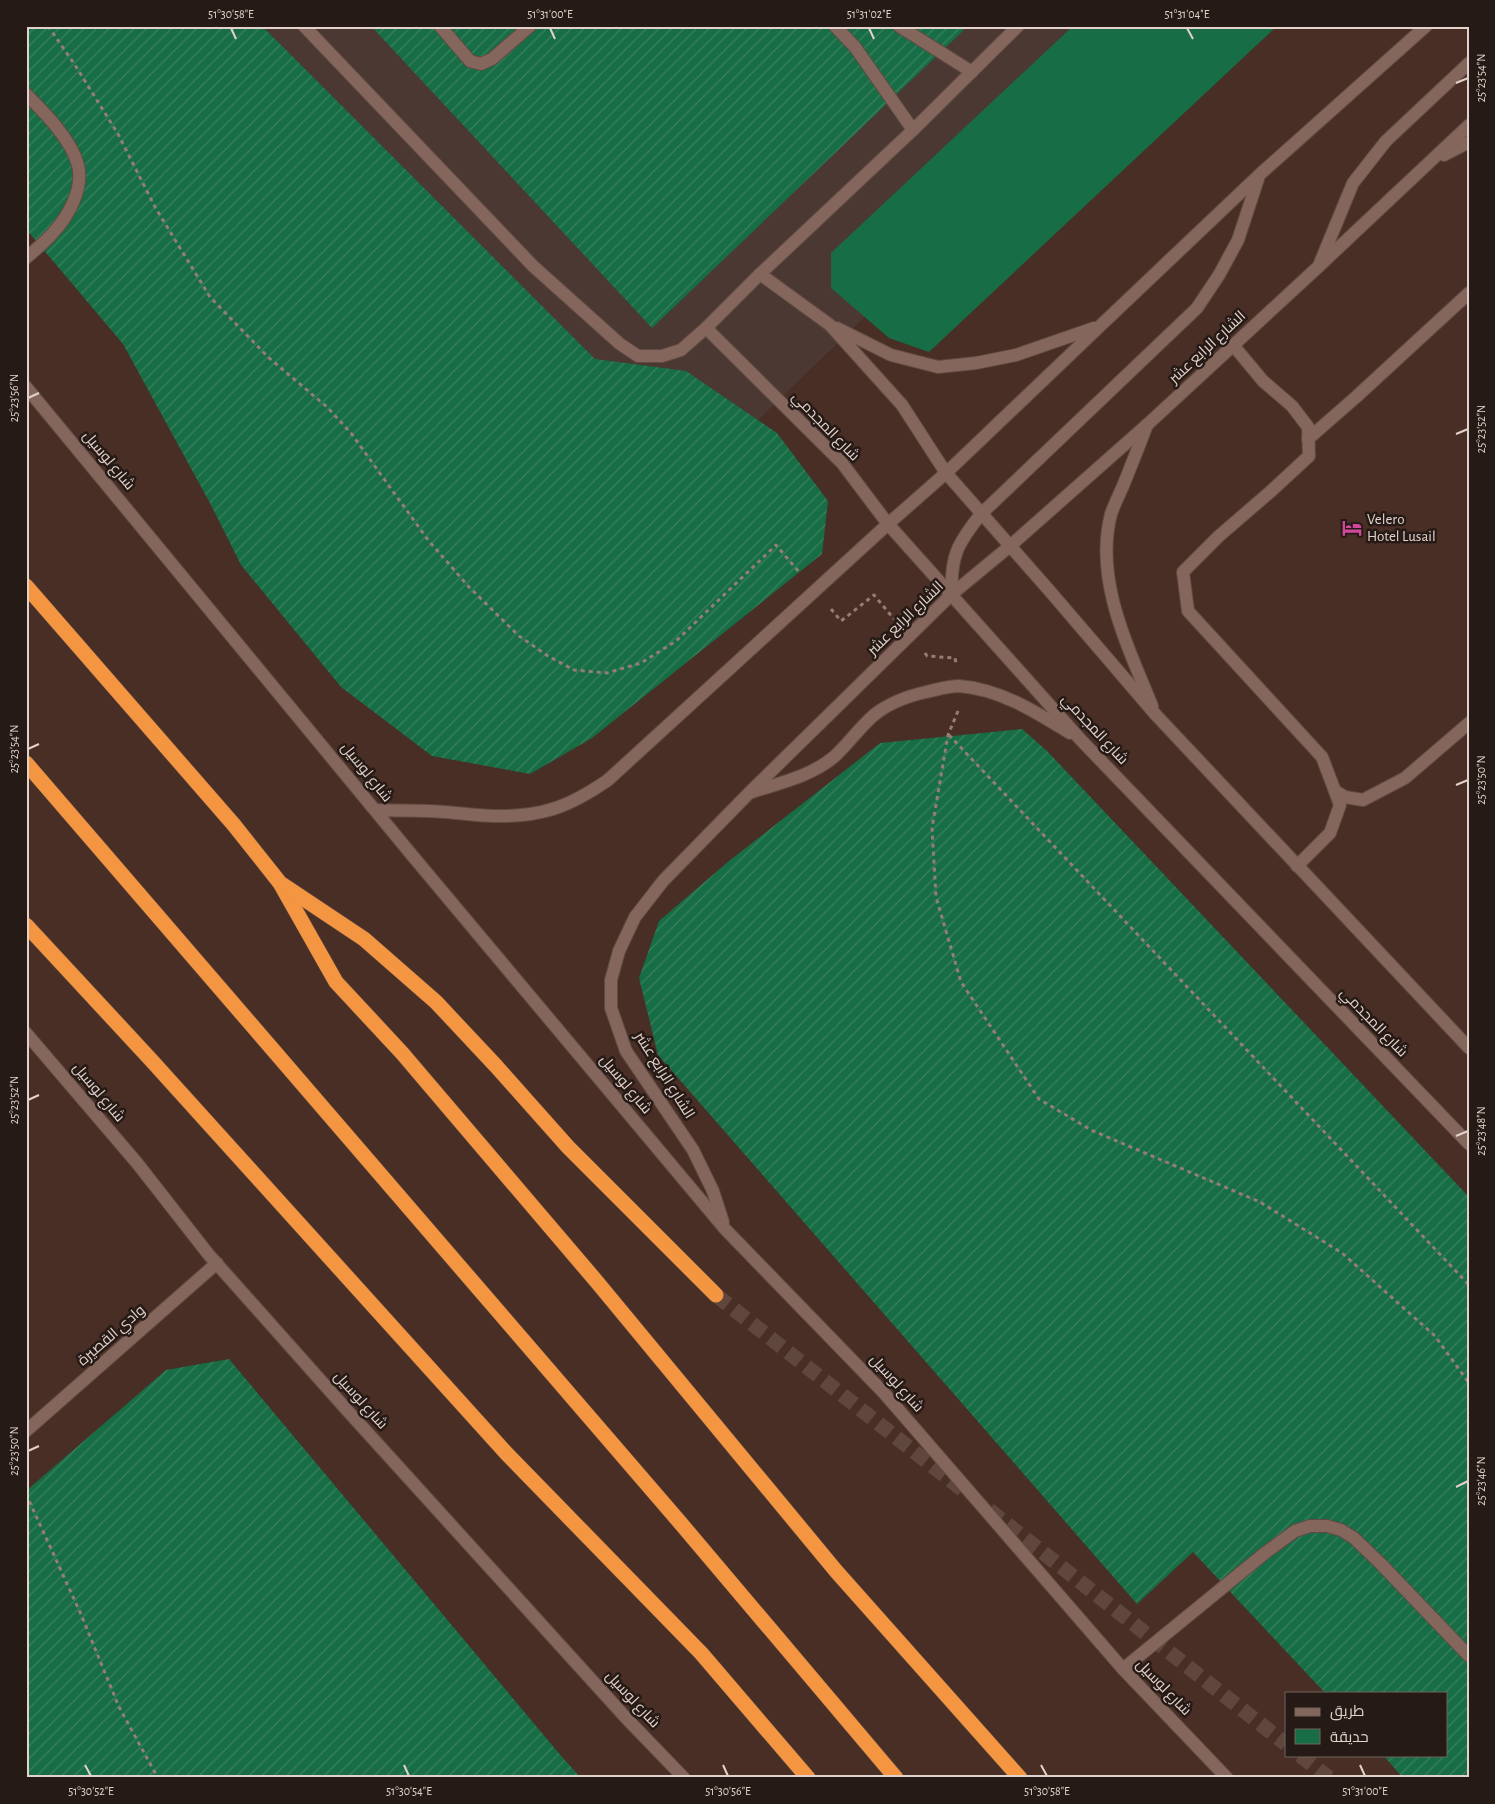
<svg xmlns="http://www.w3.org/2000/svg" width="1495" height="1804" viewBox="0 0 1495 1804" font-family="'Alegreya Sans',Cairo,sans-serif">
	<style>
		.commercial { fill: #4b3832 }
		.green { fill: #176d45 }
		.garden { fill: url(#garden-furrows) }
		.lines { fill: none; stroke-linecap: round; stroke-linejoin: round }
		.highway-tunnel { stroke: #5f473e; stroke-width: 15; stroke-dasharray: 15 8; stroke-linecap: butt }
		.minor-casing { stroke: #604b42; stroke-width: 14 }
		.highway-casing { stroke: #604b42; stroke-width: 16 }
		.path { stroke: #947e76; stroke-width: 3; stroke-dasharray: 4 4; stroke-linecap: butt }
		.minor { stroke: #84665c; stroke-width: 12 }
		.highway { stroke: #f39541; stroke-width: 15 }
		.ticks { fill: none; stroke: #e3d2cc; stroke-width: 2 }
		.labels { text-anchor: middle; stroke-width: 5; stroke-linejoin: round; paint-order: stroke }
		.street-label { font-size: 15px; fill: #e3d2cc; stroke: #251a15 }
		.poi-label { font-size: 15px; fill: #e3d2cc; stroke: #251a15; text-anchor: start }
		.neatline { fill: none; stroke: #e3d2cc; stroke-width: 2 }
		.ticks-label { font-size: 12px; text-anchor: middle; fill: #e3d2cc }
	</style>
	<defs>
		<pattern id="garden-furrows" width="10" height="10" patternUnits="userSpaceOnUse" patternTransform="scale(1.25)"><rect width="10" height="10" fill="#176d45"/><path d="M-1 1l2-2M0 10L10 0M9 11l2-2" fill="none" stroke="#39815f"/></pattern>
	</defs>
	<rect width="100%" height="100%" fill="#482e25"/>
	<path class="commercial" d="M263,26H1165L687,489Z"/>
	<path class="green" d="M1073,26H1277L929,352L889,338L831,288V253Z"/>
	<g class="garden">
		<path d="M26,26H262L595,359L686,371L777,433L828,501L822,554L592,738L530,774L432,756L341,687L241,565L211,505L123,344L26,229Z"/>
		<path d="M371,26H968L652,328Z"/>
		<path d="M1022,729L1047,751L1469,1197V1778H1403L1383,1755H1446V1693H1325L1193,1552L1137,1604L658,1055L639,978L659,921L729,861L880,743Z"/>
		<path d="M229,1359L562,1757L581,1778H26V1491L166,1370Z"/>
	</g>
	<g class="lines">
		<g class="highway-tunnel">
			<path d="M716,1295L969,1495"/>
			<path d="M989,1510L1286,1744"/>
			<path d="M1300,1755L1329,1778"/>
		</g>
		<defs>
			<g id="minor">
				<path d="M304,26L533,266L620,344L638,356H662L681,350L706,328L760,274L913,130L1018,26"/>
				<path d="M440,26L470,61L481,64L492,59L530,26"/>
				<path d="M835,26L855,47L913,130"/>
				<path d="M899,26L972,72"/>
				<path d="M26,94C44,112 71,139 78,165C84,189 68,217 52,234C44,243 35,250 26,258"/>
				<path d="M1444,155L1469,142"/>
				<path d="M1320,263L1353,183L1386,141L1469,63"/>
				<path d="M760,274L830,325L902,405L946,473L1048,589L1156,715L1469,1048"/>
				<path d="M706,328L842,463L888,524L1080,739L1469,1144"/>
				<path d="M837,328L891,355L938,367L976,363L1016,355L1094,328"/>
				<path d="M1233,345L1263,381L1292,406L1308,427L1309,456L1270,492L1219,536L1183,572L1188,611L1322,757L1333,786L1340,805L1330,833L1297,866"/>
				<path d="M26,387L411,854L725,1229L884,1393L1123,1669L1227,1778"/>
				<path d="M1147,425C1139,446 1131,466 1123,486C1119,495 1114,505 1111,514C1094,580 1128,646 1152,706"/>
				<path d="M1308,439L1356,397L1469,293"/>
				<path d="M952,594C950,556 958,543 981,514L1197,308L1219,275L1238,240L1258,179"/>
				<path d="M1335,791L1345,797L1363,800L1405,778L1469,723"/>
				<path d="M752,792C780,783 812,776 835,756C849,743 860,727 874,715C889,703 908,696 926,692C936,690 948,686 959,686C1000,689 1036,712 1070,733"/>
				<path d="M376,810C399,811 422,810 445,812C461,813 478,816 494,816C542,817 569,807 608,780L888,524L946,473L1099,327L1258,176L1426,26"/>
				<path d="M26,1033L137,1163L209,1255L346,1409L627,1719L684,1778"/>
				<path d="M723,1222L713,1191L693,1150L626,1051L611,1008V980L619,951L635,917L663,881L750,792L952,594L1010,546L1149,423L1318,267L1469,125"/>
				<path d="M26,1431L217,1263"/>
				<path d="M1123,1669L1265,1553L1295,1531L1310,1526H1327L1341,1530L1354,1538L1381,1564L1469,1656"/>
			</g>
			<g id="highway">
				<path d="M26,586L234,825L280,883L336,982L402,1053L597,1282L836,1571L1020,1778"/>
				<path d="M26,763L683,1526L896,1778"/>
				<path d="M283,885L364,939L436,1002L496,1066L568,1147L716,1295"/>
				<path d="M26,925L152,1061L507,1454L701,1653L808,1778"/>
			</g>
		</defs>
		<use href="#minor" class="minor-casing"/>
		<use href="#highway" class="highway-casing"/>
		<g class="path">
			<path d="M48,26L75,65L118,134L155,207L210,297L268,357L327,407L351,433L428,540L469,587L519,636L548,656L574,670L607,673L641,663L676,641L776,545L799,572"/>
			<path d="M831,609L841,621L874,595L894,619"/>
			<path d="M925,653L927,656L955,658L956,663"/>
			<path d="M958,711L948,735L932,828L936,897L961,982L1039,1099L1091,1130L1260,1202L1342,1253L1435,1336L1469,1383"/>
			<path d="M949,735L1469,1285"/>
			<path d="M26,1494L80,1612L119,1707L158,1778"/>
		</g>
		<use href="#minor" class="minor"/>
		<use href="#highway" class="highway"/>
	</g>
	<path class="ticks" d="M231,28L236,39M550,28L555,39M869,28L874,39M1187,28L1193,39M1456,83L1468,78M28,398L39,393M1456,434L1468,429M28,749L39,744M1456,785L1468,780M28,1100L39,1095M1456,1136L1468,1131M28,1451L39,1446M1456,1487L1468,1481M85,1765L91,1776M404,1765L409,1776M723,1765L728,1776M1041,1765L1047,1776M1360,1765L1365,1776"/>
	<defs>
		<symbol id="hotel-bare" viewBox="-9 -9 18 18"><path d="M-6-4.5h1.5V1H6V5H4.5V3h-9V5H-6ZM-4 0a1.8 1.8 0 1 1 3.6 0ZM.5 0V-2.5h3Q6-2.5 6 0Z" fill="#d1479c" stroke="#251a15" stroke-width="2.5" paint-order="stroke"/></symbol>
	</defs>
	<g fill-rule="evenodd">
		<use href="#hotel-bare" x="1338" y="514" width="28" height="28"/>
	</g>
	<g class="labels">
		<g class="street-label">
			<text transform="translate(1207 347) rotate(-43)" y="5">الشارع الرابع عشر</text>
			<text transform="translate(826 426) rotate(46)" y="5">شارع المجدمي</text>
			<text transform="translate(109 460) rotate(50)" y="5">شارع لوسيل</text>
			<text transform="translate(905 618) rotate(-44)" y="5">الشارع الرابع عشر</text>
			<text transform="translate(1095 729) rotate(47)" y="5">شارع المجدمي</text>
			<text transform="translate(367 772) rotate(51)" y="5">شارع لوسيل</text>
			<text transform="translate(1374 1022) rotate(46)" y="5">شارع المجدمي</text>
			<text transform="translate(665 1075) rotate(58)" y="5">الشارع الرابع عشر</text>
			<text transform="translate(626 1084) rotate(50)" y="5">شارع لوسيل</text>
			<text transform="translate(99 1092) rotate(50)" y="5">شارع لوسيل</text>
			<text transform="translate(111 1335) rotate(-41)" y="5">وادي القصيرة</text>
			<text transform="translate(897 1383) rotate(48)" y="5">شارع لوسيل</text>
			<text transform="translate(361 1400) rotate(48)" y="5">شارع لوسيل</text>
			<text transform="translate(1164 1687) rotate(46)" y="5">شارع لوسيل</text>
			<text transform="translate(633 1699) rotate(47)" y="5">شارع لوسيل</text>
		</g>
		<g class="poi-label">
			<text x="1367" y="524">Velero<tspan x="1367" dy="17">Hotel Lusail</tspan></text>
		</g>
	</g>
	<rect width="1495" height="1804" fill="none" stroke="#251a15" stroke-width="55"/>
	<rect x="1285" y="1692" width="162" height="65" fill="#251a15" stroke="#71645e"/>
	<rect x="1295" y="1708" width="25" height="8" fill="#84665c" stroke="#71645e"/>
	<text x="1330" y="1716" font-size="15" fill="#e3d2cc">طريق</text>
	<rect x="1295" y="1729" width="25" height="15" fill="#176d45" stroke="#71645e"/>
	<text x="1330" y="1742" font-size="15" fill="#e3d2cc">حديقة</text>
	<rect x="28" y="28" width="1440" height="1748" class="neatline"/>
	<g class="ticks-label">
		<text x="231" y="18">51°30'58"E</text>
		<text x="550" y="18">51°31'00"E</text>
		<text x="869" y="18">51°31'02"E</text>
		<text x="1187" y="18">51°31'04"E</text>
		<text transform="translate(1481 78) rotate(-90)" y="4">25°23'54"N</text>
		<text transform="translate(14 398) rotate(-90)" y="4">25°23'56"N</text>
		<text transform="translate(1481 429) rotate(-90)" y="4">25°23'52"N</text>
		<text transform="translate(14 749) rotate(-90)" y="4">25°23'54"N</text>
		<text transform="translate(1481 780) rotate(-90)" y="4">25°23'50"N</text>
		<text transform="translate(14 1100) rotate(-90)" y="4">25°23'52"N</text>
		<text transform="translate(1481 1131) rotate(-90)" y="4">25°23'48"N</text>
		<text transform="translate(14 1451) rotate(-90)" y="4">25°23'50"N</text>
		<text transform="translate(1481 1481) rotate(-90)" y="4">25°23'46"N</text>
		<text x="91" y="1795">51°30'52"E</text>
		<text x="409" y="1795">51°30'54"E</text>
		<text x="728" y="1795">51°30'56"E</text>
		<text x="1047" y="1795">51°30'58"E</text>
		<text x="1365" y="1795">51°31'00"E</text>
	</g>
</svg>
